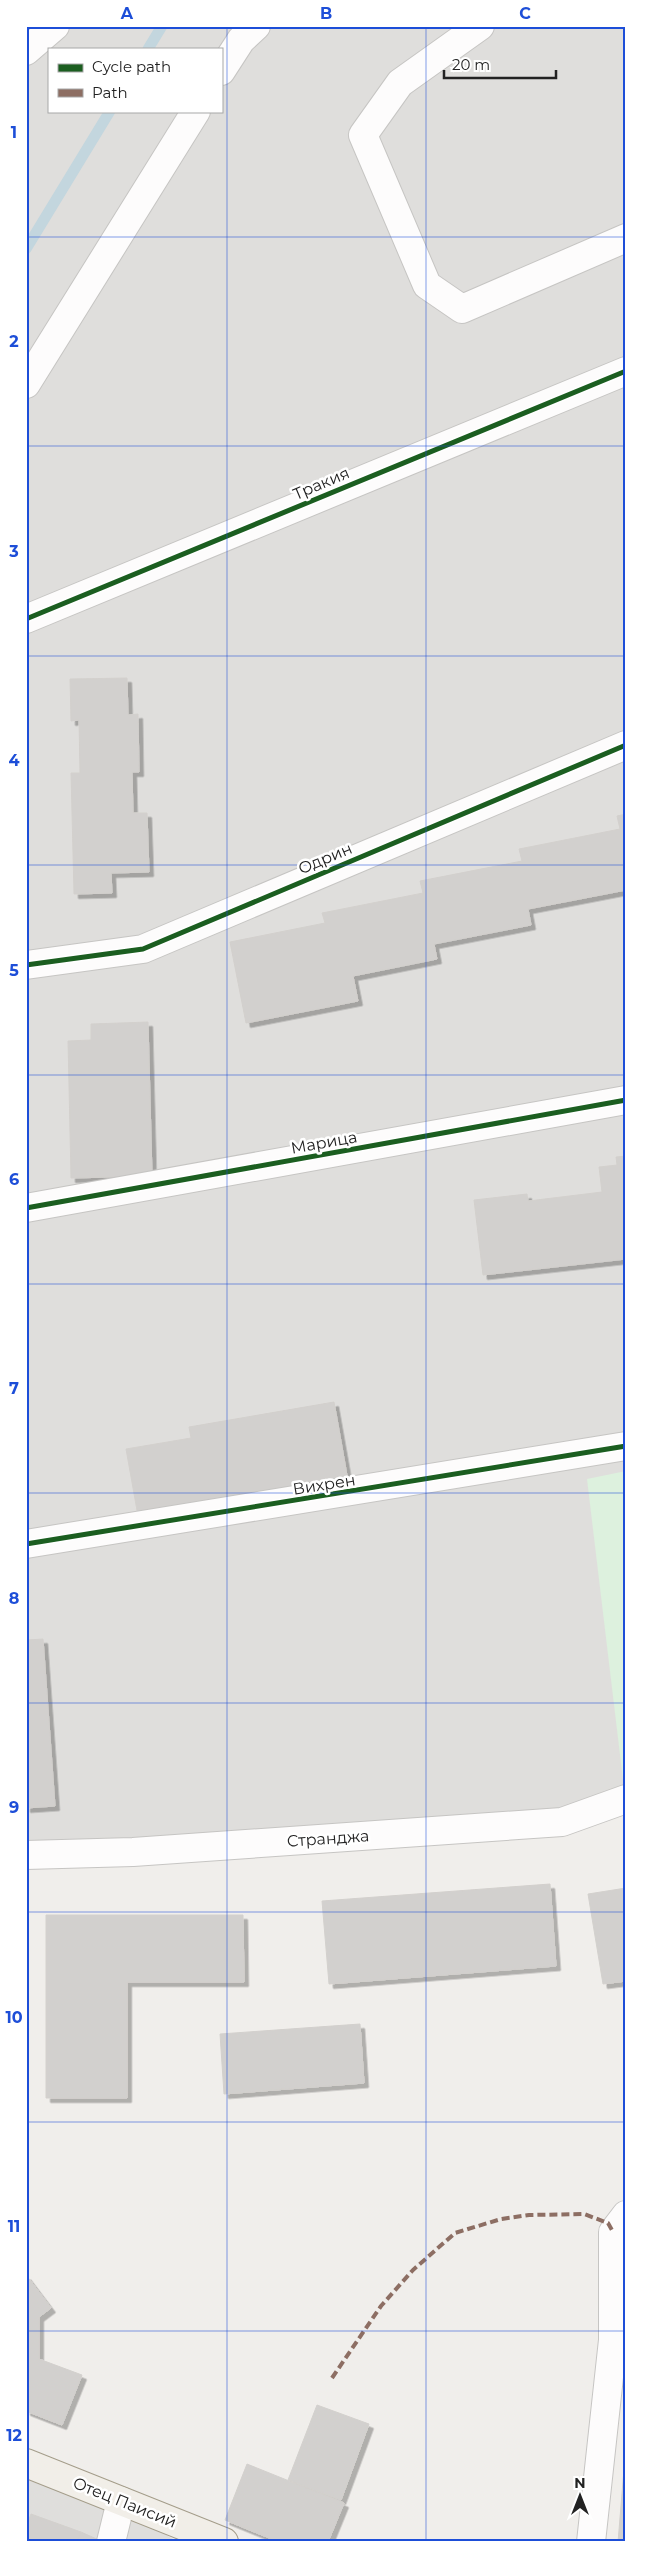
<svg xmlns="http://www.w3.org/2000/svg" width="652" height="2568" viewBox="0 0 652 2568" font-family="Montserrat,sans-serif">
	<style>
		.residential { fill: #dfdedc; fill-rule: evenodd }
		.park { fill: #ddf1de }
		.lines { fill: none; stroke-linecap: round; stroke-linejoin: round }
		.stream { stroke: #c3d6de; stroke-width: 11 }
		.building { fill: #d2d0ce; stroke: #d3d0cd; filter: url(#shadow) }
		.minor-casing { stroke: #c6c5c3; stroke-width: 30 }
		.major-casing { stroke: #a49d8a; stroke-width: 30 }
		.minor { stroke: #fdfcfc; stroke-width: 28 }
		.major { stroke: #f1eee8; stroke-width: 28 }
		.quiet { stroke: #8d6e63; stroke-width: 4; stroke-dasharray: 8 4; stroke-linecap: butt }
		.cycleway-casing { stroke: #fff; stroke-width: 8 }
		.cycleway { stroke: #1b5e20; stroke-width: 5 }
		.grid { fill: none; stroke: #1d4ed8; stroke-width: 1; stroke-opacity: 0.55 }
		.labels { text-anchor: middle; stroke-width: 5; stroke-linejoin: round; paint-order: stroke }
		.street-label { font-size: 16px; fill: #222; stroke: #fff }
		.neatline { fill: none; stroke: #1d4ed8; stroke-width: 2 }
		.grid-label { font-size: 16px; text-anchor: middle; font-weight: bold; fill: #1d4ed8 }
	</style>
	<defs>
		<filter id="shadow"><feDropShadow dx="4.5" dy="4.5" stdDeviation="0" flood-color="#0004"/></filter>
	</defs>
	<rect width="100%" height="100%" fill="#f0eeeb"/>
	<g class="residential">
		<path d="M26,26H626V1793L558,1810L26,1862ZM49,49H221V111H49Z"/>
		<path d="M26,2452L178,2542H26Z"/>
	</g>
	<path class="park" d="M626,1471V1787L624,1788L587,1479Z"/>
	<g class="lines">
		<g class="stream">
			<path d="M148,49L162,26"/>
			<path d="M26,249L110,111"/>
		</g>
	</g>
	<g class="building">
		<path d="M127,678L128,715L138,714L139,772H132L133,813H147L149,872L111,873L112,893L74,894L71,773H80L79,720L71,721L70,679Z"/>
		<path d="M626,814V890L528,909L531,925L434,944L437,959L353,976L358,1001L246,1023L230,942L325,923L322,913L423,893L420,881L522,861L519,849L620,829L617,816Z"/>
		<path d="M148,1022L152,1176L71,1178L68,1041L91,1040V1024Z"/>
		<path d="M626,1156V1259L483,1275L474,1200L527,1194L528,1201L602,1192L599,1167L617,1165L616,1157Z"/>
		<path d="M334,1402L348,1481L138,1516L126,1449L191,1438L189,1427Z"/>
		<path d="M43,1639L55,1806L26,1808V1640Z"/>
		<path d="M550,1884L556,1966L329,1984L322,1901Z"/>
		<path d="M626,1888V1981L603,1984L588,1894Z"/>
		<path d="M46,1915H243L244,1982H127V2098H46Z"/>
		<path d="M360,2024L364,2083L224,2094L220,2034Z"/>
		<path d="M26,2275L51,2308L39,2317V2359L82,2375L62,2425L26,2411Z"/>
		<path d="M317,2405L369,2424L341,2500L288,2480Z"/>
		<path d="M626,2445V2542H618Z"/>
		<path d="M247,2464L344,2503L328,2542H279L225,2520Z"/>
		<path d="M31,2514L81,2532L77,2542H26V2527Z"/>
		<path d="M81,2532L99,2540L98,2542H77Z"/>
	</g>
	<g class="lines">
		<defs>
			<g id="minor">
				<path d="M480,26L400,83L363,135L427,285L462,309L626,238"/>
				<path d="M26,51L55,26"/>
				<path d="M221,71L241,40L256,26"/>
				<path d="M26,384L196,111"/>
				<path d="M26,619L626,371"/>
				<path d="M26,965L143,949L626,745"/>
				<path d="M26,1208L626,1100"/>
				<path d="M26,1544L626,1446"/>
				<path d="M26,1855L133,1852L562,1822L626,1799"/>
				<path d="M111,2542L121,2501"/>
				<path d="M591,2542L613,2340V2232L626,2215"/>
			</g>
			<path id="major" d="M26,2463L224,2542"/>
		</defs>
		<use href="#minor" class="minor-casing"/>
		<use href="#major" class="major-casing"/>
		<use href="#minor" class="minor"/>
		<use href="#major" class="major"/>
		<path class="quiet" d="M332,2378L381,2306L413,2270L455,2233L501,2219L529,2215L584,2214L608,2223L613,2232"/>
		<defs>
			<g id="cycleway">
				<path d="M26,619L626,371"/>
				<path d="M26,965L143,949L626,745"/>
				<path d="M26,1208L626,1100"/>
				<path d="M26,1544L626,1446"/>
			</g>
		</defs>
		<use href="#cycleway" class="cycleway-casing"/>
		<use href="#cycleway" class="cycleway"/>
	</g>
	<path class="grid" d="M227,26V2542M426,26V2542M26,237H626M26,446H626M26,656H626M26,865H626M26,1075H626M26,1284H626M26,1493H626M26,1703H626M26,1912H626M26,2122H626M26,2331H626"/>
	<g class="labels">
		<g class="street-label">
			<text transform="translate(321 483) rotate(-23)" y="6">Тракия</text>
			<text transform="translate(325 858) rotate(-23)" y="6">Одрин</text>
			<text transform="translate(324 1142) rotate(-10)" y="6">Марица</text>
			<text transform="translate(324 1484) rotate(-9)" y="6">Вихрен</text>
			<text transform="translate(328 1838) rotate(-4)" y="6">Странджа</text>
			<text transform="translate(125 2502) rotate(22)" y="6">Отец Паисий</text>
		</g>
	</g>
	<rect width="652" height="2568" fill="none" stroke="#ffffff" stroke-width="55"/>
	<rect x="48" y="48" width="175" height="65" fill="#ffffff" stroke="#a7a7a7"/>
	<rect x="58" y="64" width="25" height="8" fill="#1b5e20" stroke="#a7a7a7"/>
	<text x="92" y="72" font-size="15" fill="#222222">Cycle path</text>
	<rect x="58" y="89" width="25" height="8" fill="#8d6e63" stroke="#a7a7a7"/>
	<text x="92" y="98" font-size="15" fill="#222222">Path</text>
	<g transform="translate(580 2496)" stroke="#ffffff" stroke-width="4" paint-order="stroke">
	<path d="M0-4L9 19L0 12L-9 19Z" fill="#222222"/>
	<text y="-8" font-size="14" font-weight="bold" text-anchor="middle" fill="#222222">N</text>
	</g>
	<path d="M444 70v8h112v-8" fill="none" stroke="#222222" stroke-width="2.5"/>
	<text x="452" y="70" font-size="15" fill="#222222" stroke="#ffffff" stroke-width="4" paint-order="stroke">20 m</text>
	<rect x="28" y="28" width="596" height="2512" class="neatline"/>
	<g class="grid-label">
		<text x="127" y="19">A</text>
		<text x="326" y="19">B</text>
		<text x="525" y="19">C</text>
		<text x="14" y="138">1</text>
		<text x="14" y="347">2</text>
		<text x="14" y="557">3</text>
		<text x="14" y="766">4</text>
		<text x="14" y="976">5</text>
		<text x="14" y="1185">6</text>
		<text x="14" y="1394">7</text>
		<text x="14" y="1604">8</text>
		<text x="14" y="1813">9</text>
		<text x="14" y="2023">10</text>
		<text x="14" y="2232">11</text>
		<text x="14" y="2441">12</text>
	</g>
</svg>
